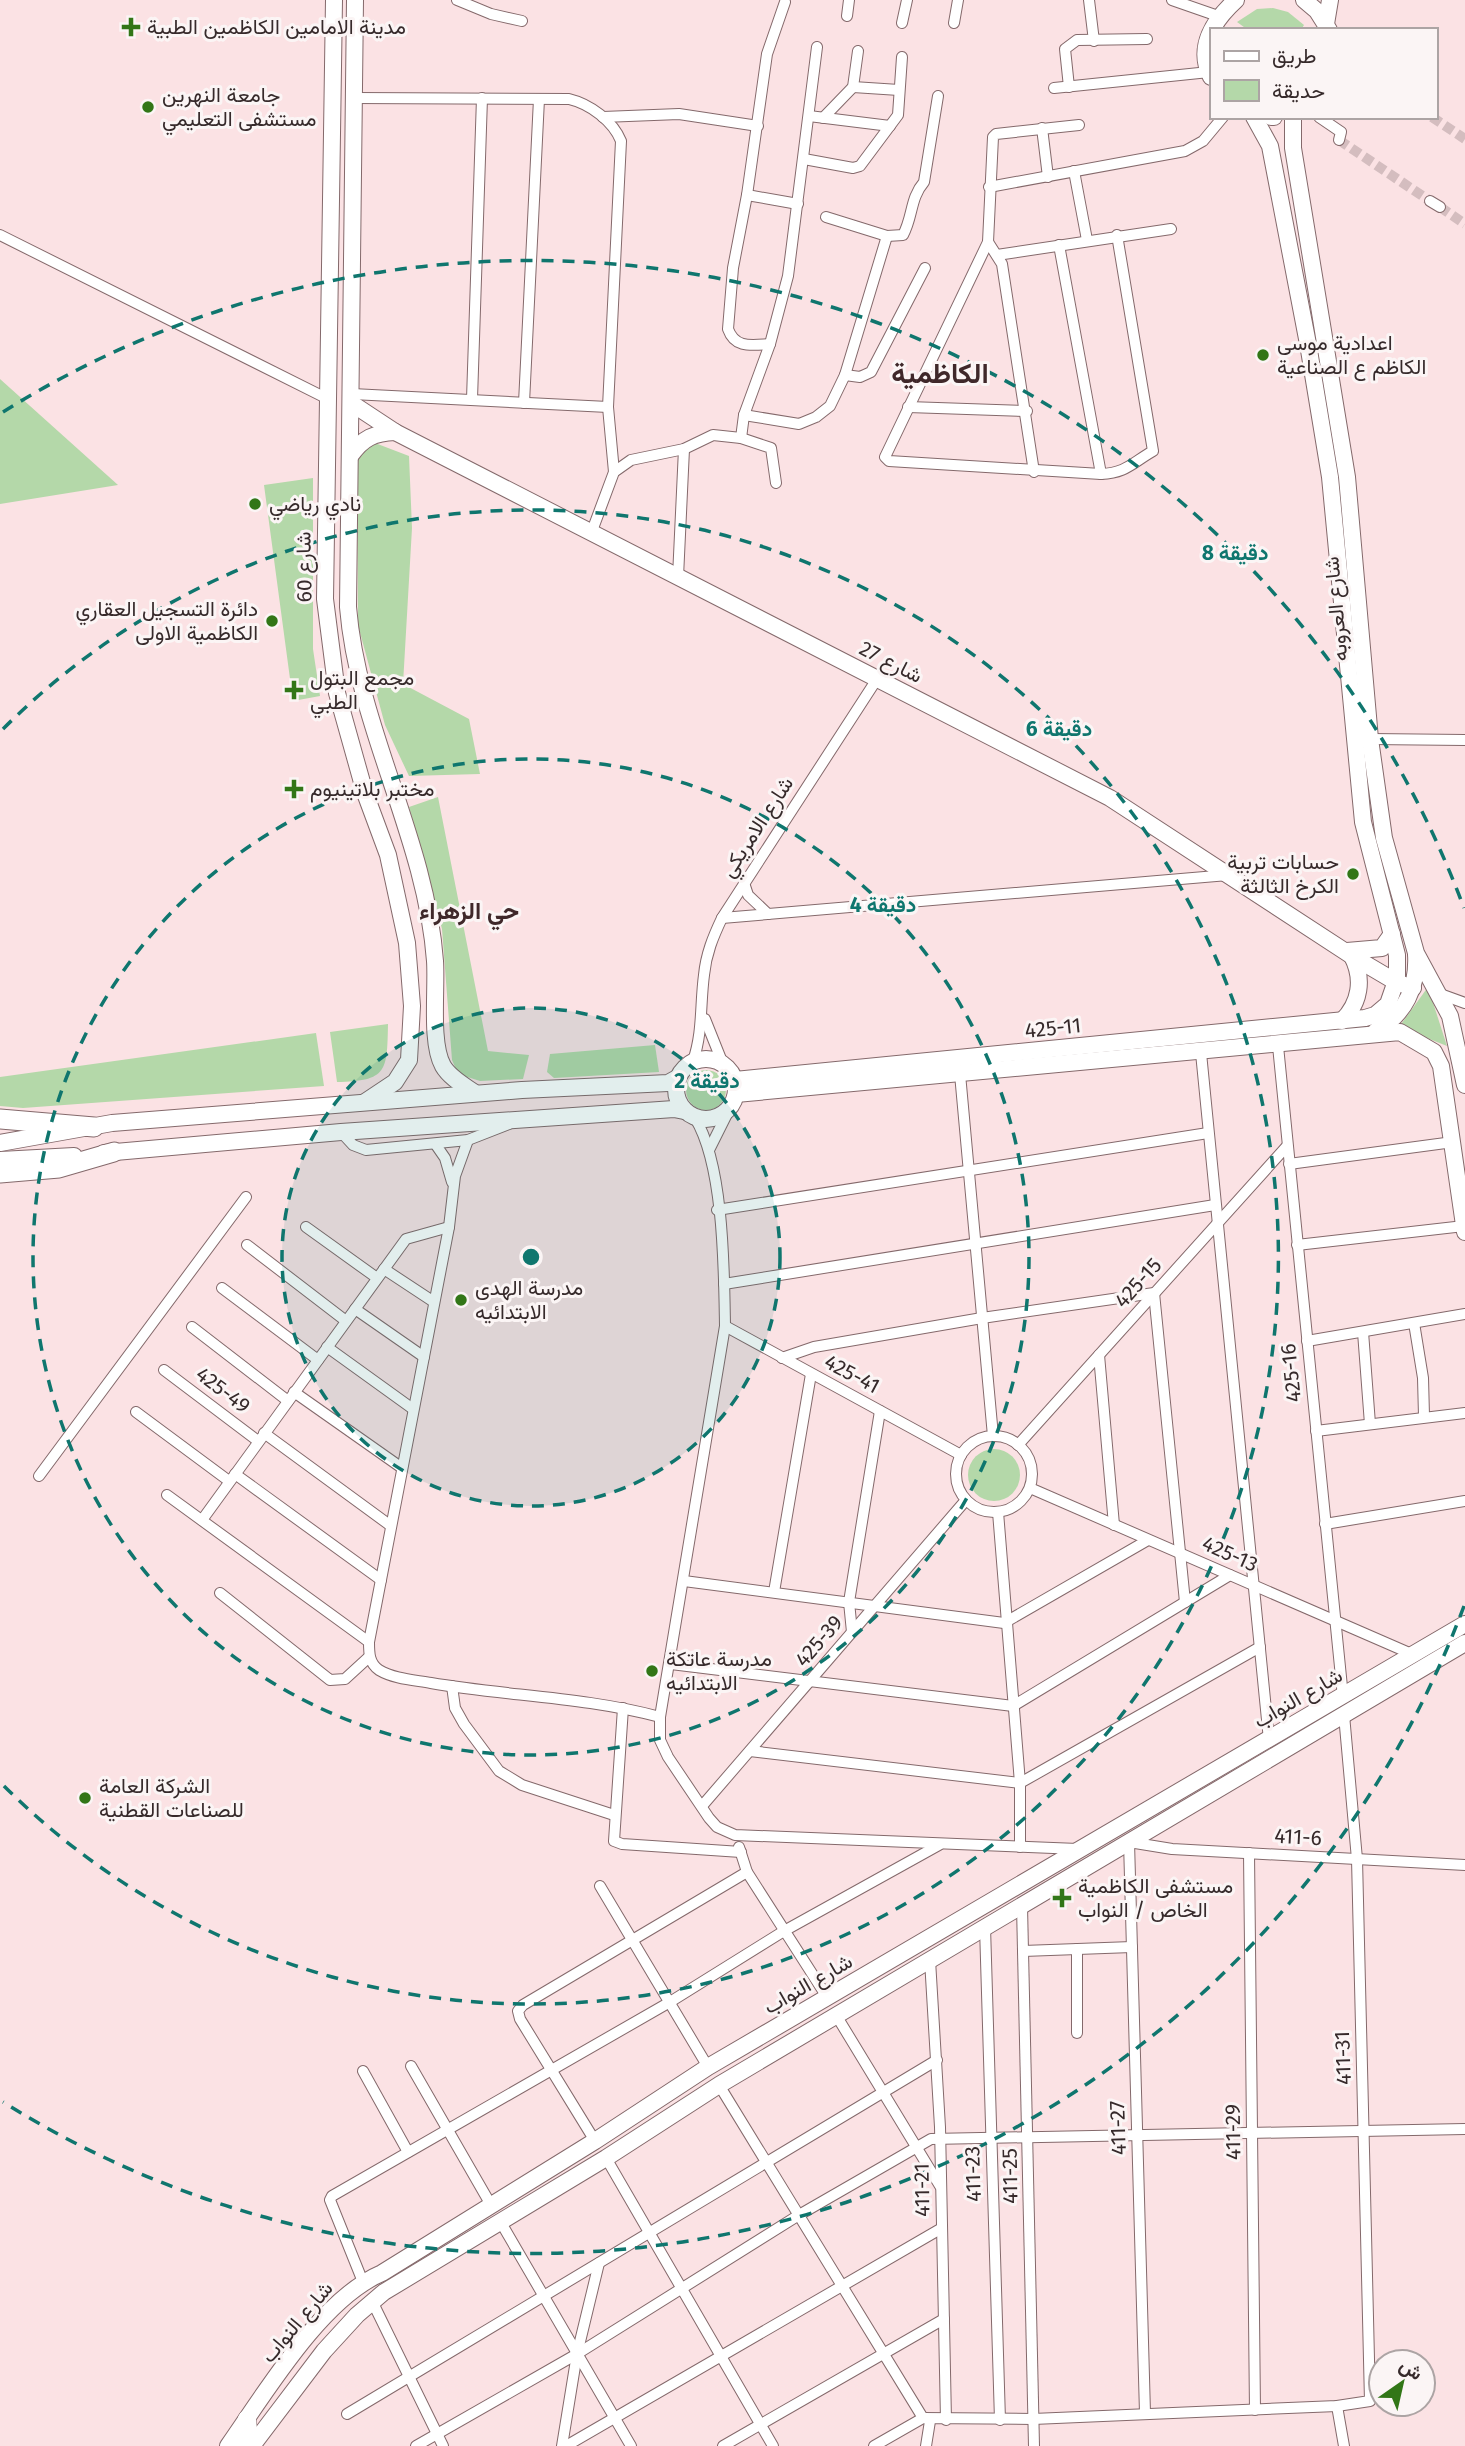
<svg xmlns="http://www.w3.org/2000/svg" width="1465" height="2446" viewBox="0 0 1465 2446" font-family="'Fira Sans',Vazirmatn,sans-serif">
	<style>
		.green { fill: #b4d8a9 }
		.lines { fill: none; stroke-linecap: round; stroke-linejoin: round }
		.street-tunnel { stroke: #d4bdbf; stroke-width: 10; stroke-dasharray: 10 5; stroke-linecap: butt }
		.street-casing { stroke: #84696b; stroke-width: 12 }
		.secondary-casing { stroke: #84696b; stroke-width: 18 }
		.primary-casing { stroke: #84696b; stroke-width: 19 }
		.highway-casing { stroke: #84696b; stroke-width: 21 }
		.street { stroke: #fff; stroke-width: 10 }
		.secondary { stroke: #fff; stroke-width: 16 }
		.primary { stroke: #fff; stroke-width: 18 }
		.highway { stroke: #fff; stroke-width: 19 }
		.ring { fill: none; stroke: #0f766e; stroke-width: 3.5; stroke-dasharray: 12 9 }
		.poi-dot { fill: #327617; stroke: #fbf5f5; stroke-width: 2.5 }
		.labels { text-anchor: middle; stroke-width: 6; stroke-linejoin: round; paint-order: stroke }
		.poi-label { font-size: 21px; fill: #362a2b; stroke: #fbf5f5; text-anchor: start }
		.street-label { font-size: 21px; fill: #362a2b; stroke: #fbf5f5 }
		.quarter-label { font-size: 24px; font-weight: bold; fill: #3f282a; stroke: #fbf5f5 }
		.district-label { font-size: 28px; font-weight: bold; fill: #3f282a; stroke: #fbf5f5 }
		.centre { fill: #0f766e; stroke: #fbf5f5; stroke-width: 3.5 }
		.ring-label { font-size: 21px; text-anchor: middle; font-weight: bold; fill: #0f766e; stroke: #fbf5f5; stroke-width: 6; stroke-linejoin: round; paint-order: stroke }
	</style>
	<rect width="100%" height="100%" fill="#fbe2e4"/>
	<g class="green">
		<path d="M1273,8L1288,12L1304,25L1301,30H1248L1237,22L1257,9Z"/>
		<path d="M0,379L118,485L0,504Z"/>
		<path d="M375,443L409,456L412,528L403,684L469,719L480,774L409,776L385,725L358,625L357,463L361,454Z"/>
		<path d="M313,478V649L320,696L293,701L264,485Z"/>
		<path d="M438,797L488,1051L529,1055L523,1079L480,1081L458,1074L452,1060L442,929L409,807Z"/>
		<path d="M1428,987L1447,1046L1399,1027Z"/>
		<path d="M388,1024C387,1071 388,1081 337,1082L330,1032Z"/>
		<path d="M316,1033L324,1086L23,1108L0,1106V1077Z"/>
		<path d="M655,1045L659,1072L554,1078L547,1072L550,1054Z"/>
		<circle cx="706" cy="1090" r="20"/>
		<circle cx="994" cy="1475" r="26"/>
	</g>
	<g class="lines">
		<g class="street-tunnel">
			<path d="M1432,117L1465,139"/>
			<path d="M1339,140L1430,201"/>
			<path d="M1440,207L1465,224"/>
		</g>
		<defs>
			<g id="street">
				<path d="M457,0L491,14L522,21"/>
				<path d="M1089,0L1094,41"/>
				<path d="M1172,0L1218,16"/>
				<path d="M847,16L849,0"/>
				<path d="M902,23L907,0"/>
				<path d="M954,23L958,0"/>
				<path d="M853,87L899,90"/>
				<path d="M1069,87L1065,49L1077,40L1147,39"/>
				<path d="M1054,88L1209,72"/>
				<path d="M355,98L569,99C590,104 613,121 621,141L608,407L614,472"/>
				<path d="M809,116L890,126"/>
				<path d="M603,117L679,114L758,126"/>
				<path d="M1319,117L1341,132L1339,140"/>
				<path d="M823,118L853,87L858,51"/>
				<path d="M1079,125L996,134L993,137L988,242L885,457L889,461L1101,474C1126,473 1132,463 1153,451L1117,235"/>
				<path d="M1042,128L1048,177"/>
				<path d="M804,159L853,168L860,166L898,115L902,57"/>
				<path d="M1074,171L1087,240"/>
				<path d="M989,187L1185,151L1203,141L1223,117"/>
				<path d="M747,195L798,204"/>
				<path d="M1430,201L1440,207"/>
				<path d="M826,217L887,236L903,235C913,217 910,198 924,182L938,96"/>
				<path d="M0,235L326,398"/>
				<path d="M988,242L1002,264L1034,472"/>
				<path d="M1059,245L1101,474"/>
				<path d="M997,255L1171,229"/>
				<path d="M770,344C752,345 735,349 728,329L733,268L747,195L767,54L785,2"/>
				<path d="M845,375L860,377L871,372L925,268"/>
				<path d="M352,394L608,407"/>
				<path d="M472,399L482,98"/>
				<path d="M524,403L539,99"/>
				<path d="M908,407L1027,411"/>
				<path d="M744,415L799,424L816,417L830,406L845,375L887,236"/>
				<path d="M741,438L744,415L770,344L788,276L817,47"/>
				<path d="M592,531L614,472L631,460L684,449L713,435L741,438L771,448L776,483"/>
				<path d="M678,577L684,449"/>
				<path d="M1370,739L1465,740"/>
				<path d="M744,883L748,895L768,914"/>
				<path d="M722,918L1228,875"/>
				<path d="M1440,994L1465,1003"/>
				<path d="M705,1019L723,1064"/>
				<path d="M1278,1046L1343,1697"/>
				<path d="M1201,1053L1269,1740"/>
				<path d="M693,1061C703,1032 700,1005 704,975C706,954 713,937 722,918L877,679"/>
				<path d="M960,1074L993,1436"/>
				<path d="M695,1118C724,1165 724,1270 725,1326L660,1717V1740L668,1757L709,1818L717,1827L735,1835L1078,1849"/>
				<path d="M341,1132L353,1145L366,1150L468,1140L509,1124"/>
				<path d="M468,1140L455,1176L449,1227L369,1642C369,1653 369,1663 379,1670C394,1679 415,1680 431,1683C507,1696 586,1697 660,1717"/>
				<path d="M436,1145L445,1158L452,1182"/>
				<path d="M710,1148L730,1108"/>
				<path d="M1289,1164L1453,1142"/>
				<path d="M717,1210L1208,1133"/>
				<path d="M306,1227L377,1278"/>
				<path d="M247,1245L346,1321"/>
				<path d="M1297,1245L1464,1226"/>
				<path d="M384,1269L434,1302"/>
				<path d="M724,1284L1215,1205"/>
				<path d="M222,1288L318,1360"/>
				<path d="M355,1309L424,1357"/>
				<path d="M1414,1323L1423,1378L1424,1416"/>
				<path d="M725,1326L961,1455"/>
				<path d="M192,1327L288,1401"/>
				<path d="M1363,1332L1370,1424"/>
				<path d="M1307,1341L1465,1314"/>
				<path d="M327,1347L413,1409"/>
				<path d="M1099,1355L1114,1525"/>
				<path d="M782,1358L814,1347L982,1318L1154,1293L1185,1602"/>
				<path d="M164,1370L258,1441"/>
				<path d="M294,1392L402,1468"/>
				<path d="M136,1412L229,1481"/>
				<path d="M1316,1431L1465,1413"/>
				<path d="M264,1433L391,1526"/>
				<circle cx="994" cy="1474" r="38"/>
				<path d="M1018,1445L1287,1146"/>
				<path d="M235,1474L381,1580"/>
				<path d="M39,1476L246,1197"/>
				<path d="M1030,1488L1414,1655"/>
				<path d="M167,1495L369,1642"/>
				<path d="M998,1512L1020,1783V1847"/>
				<path d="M202,1520L406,1239L449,1227"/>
				<path d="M1325,1524L1465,1501"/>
				<path d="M684,1581L1004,1623L1148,1540"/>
				<path d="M774,1592L811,1374"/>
				<path d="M220,1593L330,1680L345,1679L369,1657"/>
				<path d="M852,1632L849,1602L880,1411"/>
				<path d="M671,1664L1013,1706L1230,1575"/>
				<path d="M452,1686L455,1708L464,1724L499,1771L522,1785L614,1815"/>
				<path d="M623,1708L614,1841L622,1844L741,1852"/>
				<path d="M750,1751L1020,1783L1260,1647"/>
				<path d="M702,1806L966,1500"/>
				<path d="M739,1847L747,1872L827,1997"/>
				<path d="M1249,1853L1255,2410"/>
				<path d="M600,1886L708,2067"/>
				<path d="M1022,1906L1034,2446"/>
				<path d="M985,1927L1000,2420"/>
				<path d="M1023,1951L1132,1947"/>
				<path d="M930,1960L940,2127L946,2420"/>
				<path d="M836,2015L940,2186"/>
				<path d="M1077,2033V1949"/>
				<path d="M411,2066L491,2205"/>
				<path d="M363,2071L408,2152"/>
				<path d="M719,2085L923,2418"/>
				<path d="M595,2141L520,2019L518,2011L523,2005L747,1872"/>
				<path d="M606,2158L773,2446"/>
				<path d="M500,2221L631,2446"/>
				<path d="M363,2282L330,2200L332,2196L670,2002L784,1931L939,1845"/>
				<path d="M372,2301L443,2446"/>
				<path d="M1337,2406L1344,2446"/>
				<path d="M1145,2413L1129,1842L1172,1849L1465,1865"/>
				<path d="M347,2414L937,2060"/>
				<path d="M416,2446L577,2354L799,2215L931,2139L1465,2129"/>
				<path d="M562,2446L577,2354L599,2263"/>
				<path d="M566,2446L942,2228"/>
				<path d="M723,2446L944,2319"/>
				<path d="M874,2446L923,2418L1033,2419L1337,2406L1370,2401L1357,1859L1344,1715"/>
				<path d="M926,2446L930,2421"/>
			</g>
			<g id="secondary">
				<path d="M334,0L325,599L337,693L365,793L388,855L407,943L412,1006L409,1060L395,1082L365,1102"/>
				<path d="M355,0L348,607C358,729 426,838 435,961C437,989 430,1043 443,1066C450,1078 465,1086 475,1093"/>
				<path d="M1304,0L1317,11L1329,30"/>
				<path d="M1326,24L1330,0"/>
				<path d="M1211,77C1196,47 1214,20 1236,0"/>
				<path d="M1271,117H1274"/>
				<path d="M1293,117V148L1347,477L1370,739L1384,838L1416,953L1450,1016L1465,1085"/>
				<path d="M351,403L395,432L1110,798L1352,956L1396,982L1413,988"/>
				<path d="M351,455C363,438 374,433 395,432"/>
				<path d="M1347,951L1382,948L1392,934"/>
				<path d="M1342,1021C1360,1003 1364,979 1352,956"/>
				<path d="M1376,1031C1405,1014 1418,987 1416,954"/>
				<circle cx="706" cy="1089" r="30"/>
				<path d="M735,1080L1365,1018L1375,1015L1388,1004L1397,978V955L1363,822L1330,477L1308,344L1270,146L1254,117"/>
				<path d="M736,1094L1400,1032L1434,1052L1441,1066L1465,1232"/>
				<path d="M0,1143L112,1123L522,1090L668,1083L677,1078"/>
				<path d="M104,1153L341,1132L674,1109L684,1111"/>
				<path d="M0,1160L74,1156"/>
				<path d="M228,2446C266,2392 321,2299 382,2273L595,2141L708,2067L1465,1624"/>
				<path d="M252,2446L324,2351L357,2315L384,2292L606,2158L719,2085L1465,1643"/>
			</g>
			<path id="primary" d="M241,2446L248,2430L247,2419"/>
			<g id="highway">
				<path d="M0,1119L94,1127"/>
				<path d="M0,1173L59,1168L114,1152"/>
			</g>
		</defs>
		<use href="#street" class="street-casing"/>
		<use href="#secondary" class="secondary-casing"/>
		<use href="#primary" class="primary-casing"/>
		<use href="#highway" class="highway-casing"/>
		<use href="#street" class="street"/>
		<use href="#secondary" class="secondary"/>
		<use href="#primary" class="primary"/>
		<use href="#highway" class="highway"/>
	</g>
	<circle cx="531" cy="1257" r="249" fill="#0f766e" fill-opacity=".12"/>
	<g class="ring">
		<circle cx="531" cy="1257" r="249"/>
		<circle cx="531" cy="1257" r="498"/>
		<path d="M3 729A747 747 0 1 1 3 1785"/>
		<path d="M1464 1606A996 996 0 0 1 3 2102M3 412A996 996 0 0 1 1464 908"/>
	</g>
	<g class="poi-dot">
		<path d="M127.5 16.5h7v7h7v7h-7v7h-7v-7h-7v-7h7z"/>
		<circle cx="148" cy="107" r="7"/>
		<circle cx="1263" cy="355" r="7"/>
		<circle cx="255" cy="504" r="7"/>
		<circle cx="272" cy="621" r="7"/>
		<path d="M290.5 679.5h7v7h7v7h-7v7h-7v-7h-7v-7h7z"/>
		<path d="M290.5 778.5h7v7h7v7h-7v7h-7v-7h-7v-7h7z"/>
		<circle cx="1353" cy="874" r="7"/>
		<circle cx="461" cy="1300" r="7"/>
		<circle cx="652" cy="1671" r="7"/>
		<circle cx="85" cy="1798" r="7"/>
		<path d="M1058.5 1887.5h7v7h7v7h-7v7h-7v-7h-7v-7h7z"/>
	</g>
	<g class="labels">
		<g class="poi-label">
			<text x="147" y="34">مدينة الامامين الكاظمين الطبية</text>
			<text x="162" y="102">جامعة النهرين<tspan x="162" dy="24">مستشفى التعليمي</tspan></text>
			<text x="1277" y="350">اعدادية موسى<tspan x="1277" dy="24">الكاظم ع الصناعية</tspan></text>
			<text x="269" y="511">نادي رياضي</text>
			<text x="258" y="616" text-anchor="end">دائرة التسجيل العقاري<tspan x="258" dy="24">الكاظمية الاولى</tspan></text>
			<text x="310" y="685">مجمع البتول<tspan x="310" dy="24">الطبي</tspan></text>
			<text x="310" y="796">مختبر بلاتينيوم</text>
			<text x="1339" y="869" text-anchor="end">حسابات تربية<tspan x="1339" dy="24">الكرخ الثالثة</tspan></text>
			<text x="475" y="1295">مدرسة الهدى<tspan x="475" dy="24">الابتدائيه</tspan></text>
			<text x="666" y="1666">مدرسة عاتكة<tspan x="666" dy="24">الابتدائيه</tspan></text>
			<text x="99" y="1793">الشركة العامة<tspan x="99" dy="24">للصناعات القطنية</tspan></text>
			<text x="1078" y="1893">مستشفى الكاظمية<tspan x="1078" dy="24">الخاص / النواب</tspan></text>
		</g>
		<g class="street-label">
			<text transform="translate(304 567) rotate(-91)" y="7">شارع 60</text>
			<text transform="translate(1336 609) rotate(-95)" y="7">شارع العروبه</text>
			<text transform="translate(891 662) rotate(27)" y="7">شارع 27</text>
			<text transform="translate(757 827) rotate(-57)" y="7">شارع الامريكي</text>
			<text transform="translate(1053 1028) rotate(-6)" y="7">425-11</text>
			<text transform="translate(1138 1283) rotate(-48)" y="7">425-15</text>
			<text transform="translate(1291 1373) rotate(-96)" y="7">425-16</text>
			<text transform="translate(852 1374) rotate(28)" y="7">425-41</text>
			<text transform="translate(223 1390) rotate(37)" y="7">425-49</text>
			<text transform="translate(1230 1554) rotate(24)" y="7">425-13</text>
			<text transform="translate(819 1641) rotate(-49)" y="7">425-39</text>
			<text transform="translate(1298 1698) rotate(-30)" y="7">شارع النواب</text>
			<text transform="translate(1298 1837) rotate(3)" y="7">411-6</text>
			<text transform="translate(808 1984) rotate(-30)" y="7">شارع النواب</text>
			<text transform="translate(1343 2058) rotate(-92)" y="7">411-31</text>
			<text transform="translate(1118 2128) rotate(-92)" y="7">411-27</text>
			<text transform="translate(1233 2132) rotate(-91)" y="7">411-29</text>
			<text transform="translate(973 2174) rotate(-92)" y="7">411-23</text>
			<text transform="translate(1010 2176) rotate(-91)" y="7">411-25</text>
			<text transform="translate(922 2190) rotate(-91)" y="7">411-21</text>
			<text transform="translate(297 2322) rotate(-50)" y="7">شارع النواب</text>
		</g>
		<g class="quarter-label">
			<text x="469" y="919">حي الزهراء</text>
		</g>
		<g class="district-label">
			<text x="940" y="383">الكاظمية</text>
		</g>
	</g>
	<circle cx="531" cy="1257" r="10" class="centre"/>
	<g class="ring-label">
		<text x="1235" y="560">8 دقيقة</text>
		<text x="1059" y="736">6 دقيقة</text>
		<text x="883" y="912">4 دقيقة</text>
		<text x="707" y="1088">2 دقيقة</text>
	</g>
	<rect x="1210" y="28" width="228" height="91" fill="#fbf5f5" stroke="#aca4a4" stroke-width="2"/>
	<rect x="1224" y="51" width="35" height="10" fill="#ffffff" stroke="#aca4a4" stroke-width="2"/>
	<text x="1272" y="63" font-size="21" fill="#362a2b">طريق</text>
	<rect x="1224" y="80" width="35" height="21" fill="#b4d8a9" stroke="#aca4a4" stroke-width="2"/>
	<text x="1272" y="98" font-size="21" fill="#362a2b">حديقة</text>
	<g transform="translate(1402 2383) rotate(34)"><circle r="33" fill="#fbf5f5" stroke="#aca4a4" stroke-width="2"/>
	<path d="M0-5L12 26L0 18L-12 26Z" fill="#327617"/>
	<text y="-10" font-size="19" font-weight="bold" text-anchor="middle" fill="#362a2b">ش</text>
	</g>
</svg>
